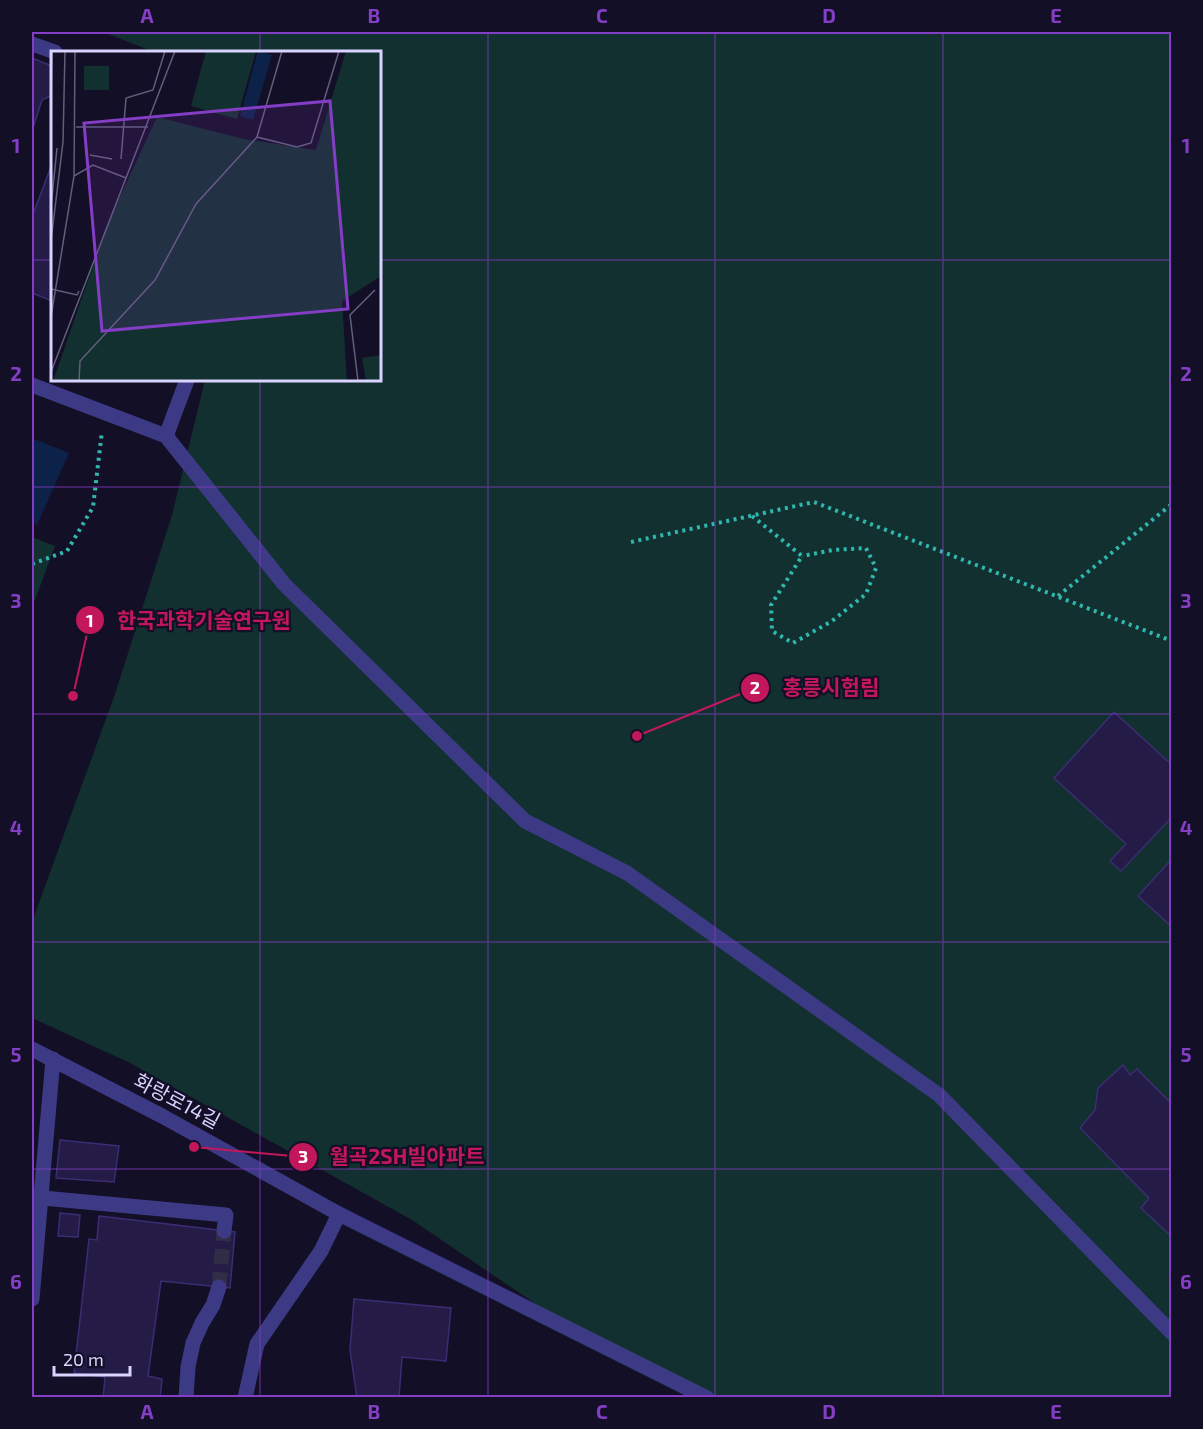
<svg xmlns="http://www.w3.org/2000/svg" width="1203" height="1429" viewBox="0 0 1203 1429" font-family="'Exo 2','Noto Sans KR',sans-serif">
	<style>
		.green { fill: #12302f }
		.water { fill: #0c2248 }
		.building { fill: #241b47; stroke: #3b2d73; stroke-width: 1.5 }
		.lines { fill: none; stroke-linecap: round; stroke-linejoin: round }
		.minor-tunnel { stroke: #312d47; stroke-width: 15; stroke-dasharray: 15 8; stroke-linecap: butt }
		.path { stroke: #2fb8b0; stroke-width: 4; stroke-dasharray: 3 4.5; stroke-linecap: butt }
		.minor { stroke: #3d3a85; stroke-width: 15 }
		.grid { fill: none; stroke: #843dc5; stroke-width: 1.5; stroke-opacity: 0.55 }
		.labels { text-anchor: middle; stroke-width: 4.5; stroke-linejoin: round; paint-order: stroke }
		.street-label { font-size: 20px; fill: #d9d4ff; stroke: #130f26 }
		.inset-road { fill: none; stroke: #625e7d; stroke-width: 1.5 }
		.view { fill: #843dc5; fill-opacity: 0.15; stroke: #843dc5; stroke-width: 3 }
		.inset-edge { fill: none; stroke: #d9d4ff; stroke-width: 3 }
		.leader { fill: none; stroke: #c2185b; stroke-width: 2 }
		.callout-dot { fill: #c2185b; stroke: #130f26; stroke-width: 2 }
		.mark-label { font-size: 18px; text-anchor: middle; font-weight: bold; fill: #fff }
		.callout-label { font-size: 21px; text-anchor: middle; font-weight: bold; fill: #c2185b; stroke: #130f26; stroke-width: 4.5; stroke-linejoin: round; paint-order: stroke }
		.neatline { fill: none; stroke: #843dc5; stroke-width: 2 }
		.grid-label { font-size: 20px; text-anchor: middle; font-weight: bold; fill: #843dc5 }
	</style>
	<rect width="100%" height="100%" fill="#130f26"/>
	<g class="green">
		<path d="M103,32H1150L1151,33L1171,34V1397H706L589,1340L412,1220L130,1063L32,1018V922L115,694L172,515L205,380H380V52H154Z"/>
		<path d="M32,537L55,546L32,608Z"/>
	</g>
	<path class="water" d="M32,438L69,453L37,525L32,522Z"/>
	<g class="building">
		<path d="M32,58L52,66V95L42,100L32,131Z"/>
		<path d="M52,164V301L32,293V217Z"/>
		<path d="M1114,712L1172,765V817L1121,871L1110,861L1126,844L1054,778Z"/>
		<path d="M1171,860H1172V927L1138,896Z"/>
		<path d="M1123,1065L1130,1075L1137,1069L1172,1104V1237L1141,1208L1149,1198L1080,1128L1095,1110L1098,1088Z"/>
		<path d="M60,1140L119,1146L114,1182L56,1178Z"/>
		<path d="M60,1213L80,1215L78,1237L58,1236Z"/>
		<path d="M99,1216L235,1232L230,1288L161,1281L148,1376L162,1379L160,1398H103L105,1377L74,1373L89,1239L97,1240Z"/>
		<path d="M354,1299L451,1308L446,1361L402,1357L399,1398H357L350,1350Z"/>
	</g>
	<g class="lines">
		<path class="minor-tunnel" d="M219,1287L224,1231"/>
		<g class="path">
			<path d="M752,516L802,556L771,605L772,631L793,643L832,621L866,594L876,568L866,548L833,550L802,556"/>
			<path d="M631,542L814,502L1172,641"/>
			<path d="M32,564L67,551L93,507L102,431"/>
			<path d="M1058,596L1172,504"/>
		</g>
		<g class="minor">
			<path d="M32,44L55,52"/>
			<path d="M32,385L166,436L284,584L525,821L627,873L939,1095L1172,1333"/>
			<path d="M166,436L187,380"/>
			<path d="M32,1049L162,1116L339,1214L321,1251L257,1344L245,1398"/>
			<path d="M32,1197L226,1215L224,1231"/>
			<path d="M339,1214L707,1398"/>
			<path d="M32,1299L53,1059"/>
			<path d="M186,1398L188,1367L193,1343L202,1323L213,1305L219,1287"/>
		</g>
	</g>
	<path class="grid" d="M260,32V52M488,32V1398M715,32V1398M943,32V1398M32,260H52M380,260H1172M260,380V1398M32,487H1172M32,714H1172M32,942H1172M32,1169H1172"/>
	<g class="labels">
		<g class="street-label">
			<text transform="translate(177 1101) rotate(28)" y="7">화랑로14길</text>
		</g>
	</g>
	<g transform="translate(51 51)">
		<rect width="330" height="330" fill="#130f26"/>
		<path d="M155,0H205L186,68L140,55ZM295,0H330V225L291,250L296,330H2L57,172L106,66L193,88L265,99ZM33,15H58V39H33ZM330,304V330H315L311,307Z" fill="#12302f"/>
		<path d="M207,0L221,4L202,69L189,65Z" fill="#0c2248"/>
		<path d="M2,0H10L9,58L0,144Z" fill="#130f26"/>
		<path class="inset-road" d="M0,40L1,0M25,76H97M206,86L246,96L260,92L288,0M39,104L61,108M70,108L75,47L102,39L114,0M23,125L42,114L75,127L124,0M0,156L6,97M0,190L12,91L14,0M0,238L26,244L28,240M0,266L23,125L24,0M0,321L75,127M28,330L29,310L104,229L145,153L206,86L231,0M307,330L299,264L324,239"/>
		<path class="view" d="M279,50L297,258L51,280L33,72Z"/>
		<rect width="330" height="330" class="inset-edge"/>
	</g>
	<path class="leader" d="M73 696L90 620M637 736L755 688M194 1147L303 1157"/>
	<g class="callout-dot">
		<circle cx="73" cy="696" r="6"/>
		<circle cx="637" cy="736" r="6"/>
		<circle cx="194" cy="1147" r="6"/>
		<circle cx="90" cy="620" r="15"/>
		<circle cx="755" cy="688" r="15"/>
		<circle cx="303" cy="1157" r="15"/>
	</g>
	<g class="mark-label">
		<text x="90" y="627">1</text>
		<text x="755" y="694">2</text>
		<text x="303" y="1163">3</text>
	</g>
	<g class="callout-label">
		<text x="204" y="628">한국과학기술연구원</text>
		<text x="831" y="695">홍릉시험림</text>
		<text x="407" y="1164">월곡2SH빌아파트</text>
	</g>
	<rect width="1203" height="1429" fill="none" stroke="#130f26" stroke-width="66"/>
	<path d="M54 1366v9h76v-9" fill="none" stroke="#d9d4ff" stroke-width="3"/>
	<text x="63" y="1366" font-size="18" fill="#d9d4ff" stroke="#130f26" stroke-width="4.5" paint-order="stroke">20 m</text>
	<rect x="33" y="33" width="1137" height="1363" class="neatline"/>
	<g class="grid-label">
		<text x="147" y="23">A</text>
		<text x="374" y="23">B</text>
		<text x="602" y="23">C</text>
		<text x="829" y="23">D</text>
		<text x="1056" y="23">E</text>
		<text x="16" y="153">1</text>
		<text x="1186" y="153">1</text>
		<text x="16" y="381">2</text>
		<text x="1186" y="381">2</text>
		<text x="16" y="608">3</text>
		<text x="1186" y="608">3</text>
		<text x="16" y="835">4</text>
		<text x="1186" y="835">4</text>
		<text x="16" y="1062">5</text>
		<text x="1186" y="1062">5</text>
		<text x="16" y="1289">6</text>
		<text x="1186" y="1289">6</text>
		<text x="147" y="1419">A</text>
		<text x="374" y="1419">B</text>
		<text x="602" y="1419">C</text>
		<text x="829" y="1419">D</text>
		<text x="1056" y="1419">E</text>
	</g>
</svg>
